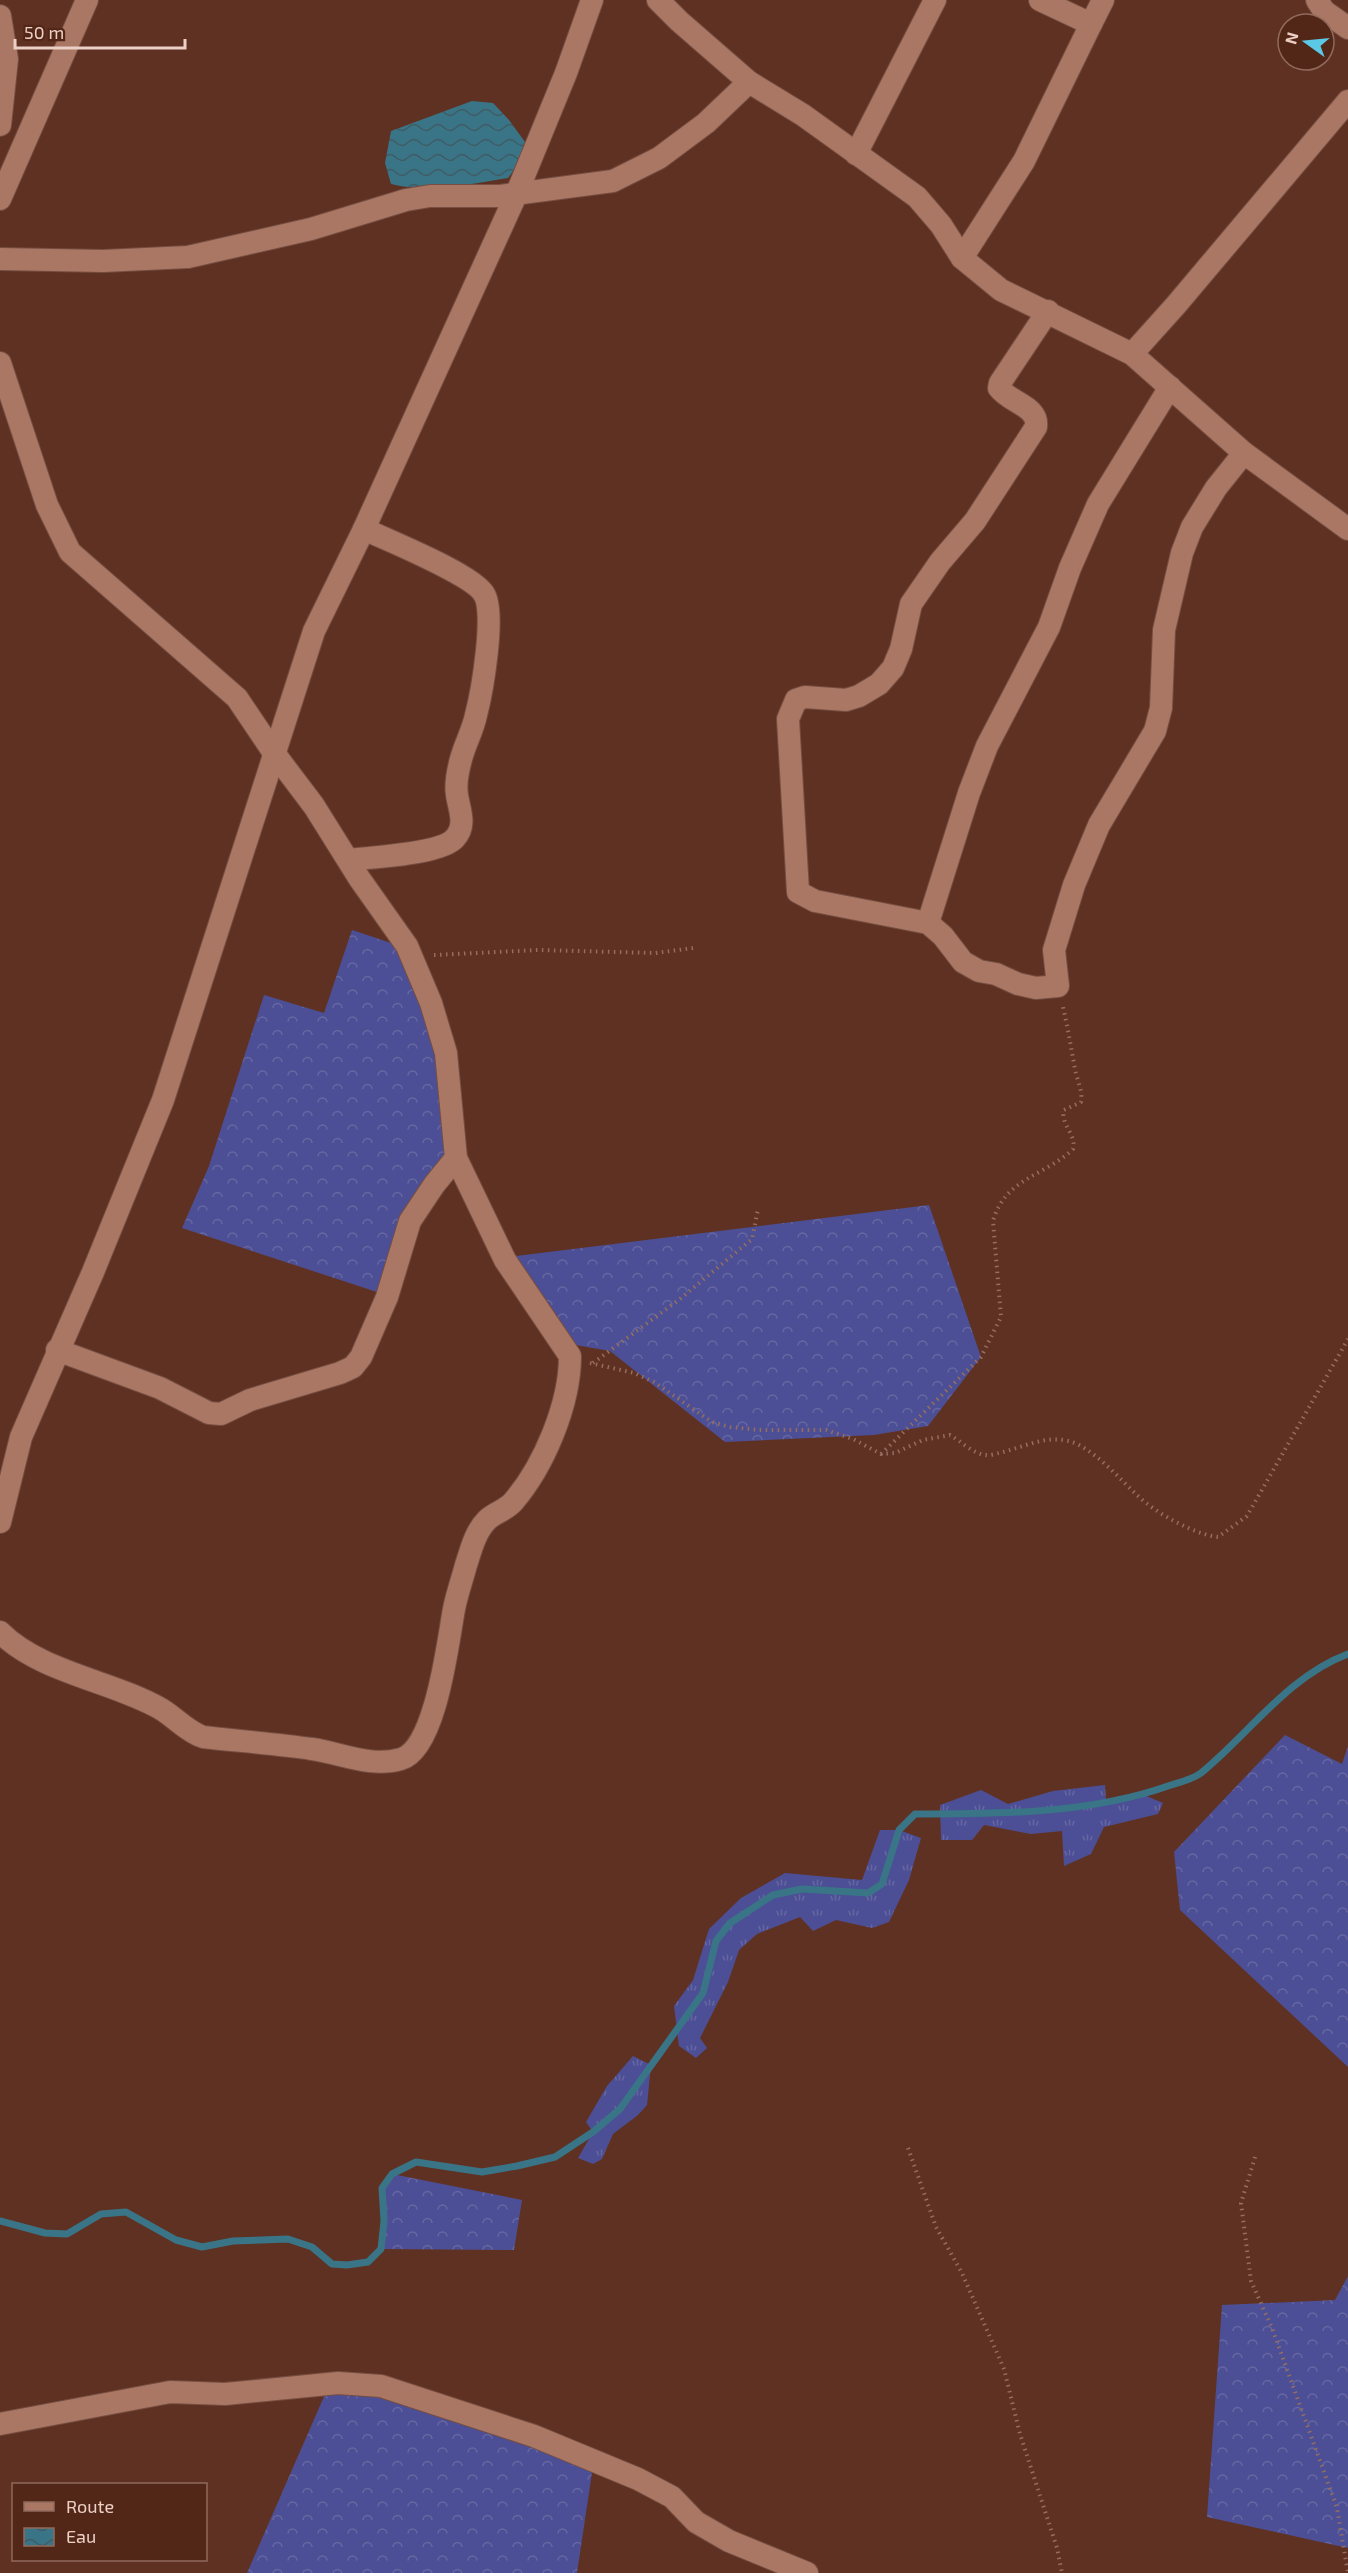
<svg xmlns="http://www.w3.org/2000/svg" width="1348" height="2573" viewBox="0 0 1348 2573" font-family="'Exo 2',sans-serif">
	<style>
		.grass { fill: url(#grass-tufts) }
		.forest { fill: url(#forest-crowns) }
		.water { fill: url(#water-waves) }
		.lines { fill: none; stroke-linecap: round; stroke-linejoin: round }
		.stream { stroke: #397587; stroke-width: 7 }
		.minor-casing { stroke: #754e41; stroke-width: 24 }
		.path { stroke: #956e61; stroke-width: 4; stroke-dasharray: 1.5 4.5; stroke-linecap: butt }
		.minor { stroke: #ab7765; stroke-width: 22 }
	</style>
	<defs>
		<pattern id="grass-tufts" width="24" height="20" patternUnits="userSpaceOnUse" patternTransform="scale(1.5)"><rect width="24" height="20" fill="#4c4f95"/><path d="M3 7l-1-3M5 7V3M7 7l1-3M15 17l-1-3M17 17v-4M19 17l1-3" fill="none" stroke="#6667a2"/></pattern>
		<pattern id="forest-crowns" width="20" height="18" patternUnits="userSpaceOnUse" patternTransform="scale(1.5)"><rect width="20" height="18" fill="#4c4f95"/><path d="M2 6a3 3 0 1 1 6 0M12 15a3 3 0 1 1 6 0" fill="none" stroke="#6667a2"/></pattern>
		<pattern id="water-waves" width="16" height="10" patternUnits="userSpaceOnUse" patternTransform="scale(1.5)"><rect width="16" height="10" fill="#397587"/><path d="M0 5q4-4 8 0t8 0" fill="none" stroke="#3f5c65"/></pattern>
	</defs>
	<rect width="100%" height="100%" fill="#5f3122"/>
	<g class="grass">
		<path d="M1105,1785L1106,1802L1144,1795L1163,1803L1158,1814L1104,1827L1091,1854L1064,1866L1062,1831L1031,1834L984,1825L972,1840H941L940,1805L981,1790L1008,1804L1053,1791Z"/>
		<path d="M880,1830H899L921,1838L909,1880L889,1922L872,1928L836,1920L813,1931L800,1917L757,1934L739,1950L728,1982L700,2038L707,2048L696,2058L679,2046L674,2006L693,1980L709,1929L741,1898L785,1873L862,1880Z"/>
		<path d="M633,2056L651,2065L647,2105L638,2115L613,2134L602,2159L593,2164L578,2158L593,2132L586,2122L607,2086Z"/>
	</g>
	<g class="forest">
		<path d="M352,930L406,948L443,1050L455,1145L386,1295L182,1228L209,1166L264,995L324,1013Z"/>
		<path d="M929,1205L981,1357L928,1426L874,1435L725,1442L610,1351L570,1344L508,1257Z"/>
		<path d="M1285,1735L1342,1764L1348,1746V2067L1180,1910L1174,1852Z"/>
		<path d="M392,2174L522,2200L514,2250L381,2249L384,2221L382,2188Z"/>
		<path d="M1348,2276V2548L1207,2517L1222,2305L1335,2300Z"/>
		<path d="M361,2384L593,2466L577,2573H247L326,2392Z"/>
	</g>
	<path class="water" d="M472,101L493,103L509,120L525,142L520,162L508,178C473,184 425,193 391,184L385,163L391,131Z"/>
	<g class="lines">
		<path class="stream" d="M0,2221L45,2233L67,2234L101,2214L126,2212L176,2240L202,2247L233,2241L288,2239L312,2247L332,2264L347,2265L368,2262L381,2249L384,2221L382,2188L392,2174L416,2162L482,2172L517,2166L555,2157L593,2132L620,2109L703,1993L716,1941L730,1923L773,1895L802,1889L868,1893L882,1884L899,1830L915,1814C1001,1814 1090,1814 1171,1785C1181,1782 1193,1779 1201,1773C1249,1734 1288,1676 1348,1654"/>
		<defs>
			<g id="minor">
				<path d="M658,0L679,21L749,82L803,115L917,197L941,225L962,258L1001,290L1132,354L1244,453L1348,529"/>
				<path d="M1317,0L1324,11L1348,28"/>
				<path d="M0,16L7,59L0,125"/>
				<path d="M1091,24L1103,0"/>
				<path d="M856,154L935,0"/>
				<path d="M0,199L87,0"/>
				<path d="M962,258L1024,161L1091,24L1040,0"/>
				<path d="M0,259L103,261L188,257L311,229L406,200L430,196H500L613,181L659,158L706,123L749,82"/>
				<path d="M1048,311L1000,383L999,388C1010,403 1039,406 1036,427L975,521L940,562L911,604L901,649L893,668L879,684L859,696L846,700L805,697L796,700L788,719L798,892L815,901L928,923L943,936L963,962L979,971L996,974L1018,984L1036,988L1058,986L1054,950L1074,885L1099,825L1155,731L1161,708L1164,630L1182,553L1192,527L1216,488L1244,453"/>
				<path d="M1132,354L1176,305L1348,101"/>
				<path d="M0,363L47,505L70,552L237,698L274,753L314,806L359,878L407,946L431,1003L446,1053L456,1158L505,1260L570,1356C570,1404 544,1466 513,1502C506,1510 494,1513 487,1520C475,1532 471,1550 466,1565C462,1580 457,1594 454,1609C448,1641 436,1749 401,1759C371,1768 341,1753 312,1749C276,1744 239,1741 203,1737C186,1731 176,1718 161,1709C113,1681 41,1673 0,1632"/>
				<path d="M349,860C372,857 442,854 455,838C467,825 459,809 457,795C455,783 458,770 461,759C465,744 473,730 476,715C482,692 496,612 484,594C472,574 389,541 364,529"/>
				<path d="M928,923L969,793L987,746L1049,627L1070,568L1098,504L1170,387"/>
				<path d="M57,1350L160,1388L209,1413L221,1414L250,1400L340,1373L353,1367L361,1357L387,1297L410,1221L434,1185L456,1158"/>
				<path d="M0,1522L21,1437L93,1272L163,1100L314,631L364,529L516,195L566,73L592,0"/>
				<path d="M0,2424L170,2392L225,2394L338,2383L381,2386L534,2436L638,2479L672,2497L696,2522L729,2541L807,2573"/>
			</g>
		</defs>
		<use href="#minor" class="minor-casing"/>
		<g class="path">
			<path d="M434,955L538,950L655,953L694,948"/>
			<path d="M590,1363L634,1373L654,1382L712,1422L730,1427L759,1430H826L853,1439L881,1454L895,1453L923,1440L950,1435C961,1441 973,1454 986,1455C989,1456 995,1454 999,1453C1026,1447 1051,1431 1079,1445C1101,1457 1119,1478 1138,1496C1156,1513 1193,1534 1218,1537L1247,1516L1348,1339"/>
			<path d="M593,1363L680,1299L752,1239L758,1209"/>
			<path d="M881,1454L981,1357L1001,1317L993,1221C1005,1178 1045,1176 1073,1149C1077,1135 1060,1124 1064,1110L1081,1102C1083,1091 1077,1080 1075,1069C1071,1047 1068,1029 1063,1007"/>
			<path d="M908,2148L936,2227L962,2273L1004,2369L1020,2434L1057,2548L1062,2573"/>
			<path d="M1255,2157L1241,2203L1251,2281L1272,2328L1337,2508L1348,2573"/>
		</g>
		<use href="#minor" class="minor"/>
	</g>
	<rect x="12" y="2483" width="195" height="78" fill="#532717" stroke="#906a5d" stroke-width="1.5"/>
	<rect x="24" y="2502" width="30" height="9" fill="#ab7765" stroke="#906a5d" stroke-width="1.5"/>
	<text x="66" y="2513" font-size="18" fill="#eccfc5">Route</text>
	<rect x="24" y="2528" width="30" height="18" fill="url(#water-waves)" stroke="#906a5d" stroke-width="1.5"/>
	<text x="66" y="2543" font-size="18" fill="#eccfc5">Eau</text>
	<g transform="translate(1306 42) rotate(285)"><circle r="28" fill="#532717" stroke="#906a5d" stroke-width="1.5"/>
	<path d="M0-4.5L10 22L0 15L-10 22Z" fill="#5bc8e6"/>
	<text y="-9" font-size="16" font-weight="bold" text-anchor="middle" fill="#eccfc5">N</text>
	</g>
	<path d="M15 39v9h170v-9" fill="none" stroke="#eccfc5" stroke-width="3"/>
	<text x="24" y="39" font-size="18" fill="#eccfc5" stroke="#532717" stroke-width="4.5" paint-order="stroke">50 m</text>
</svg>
